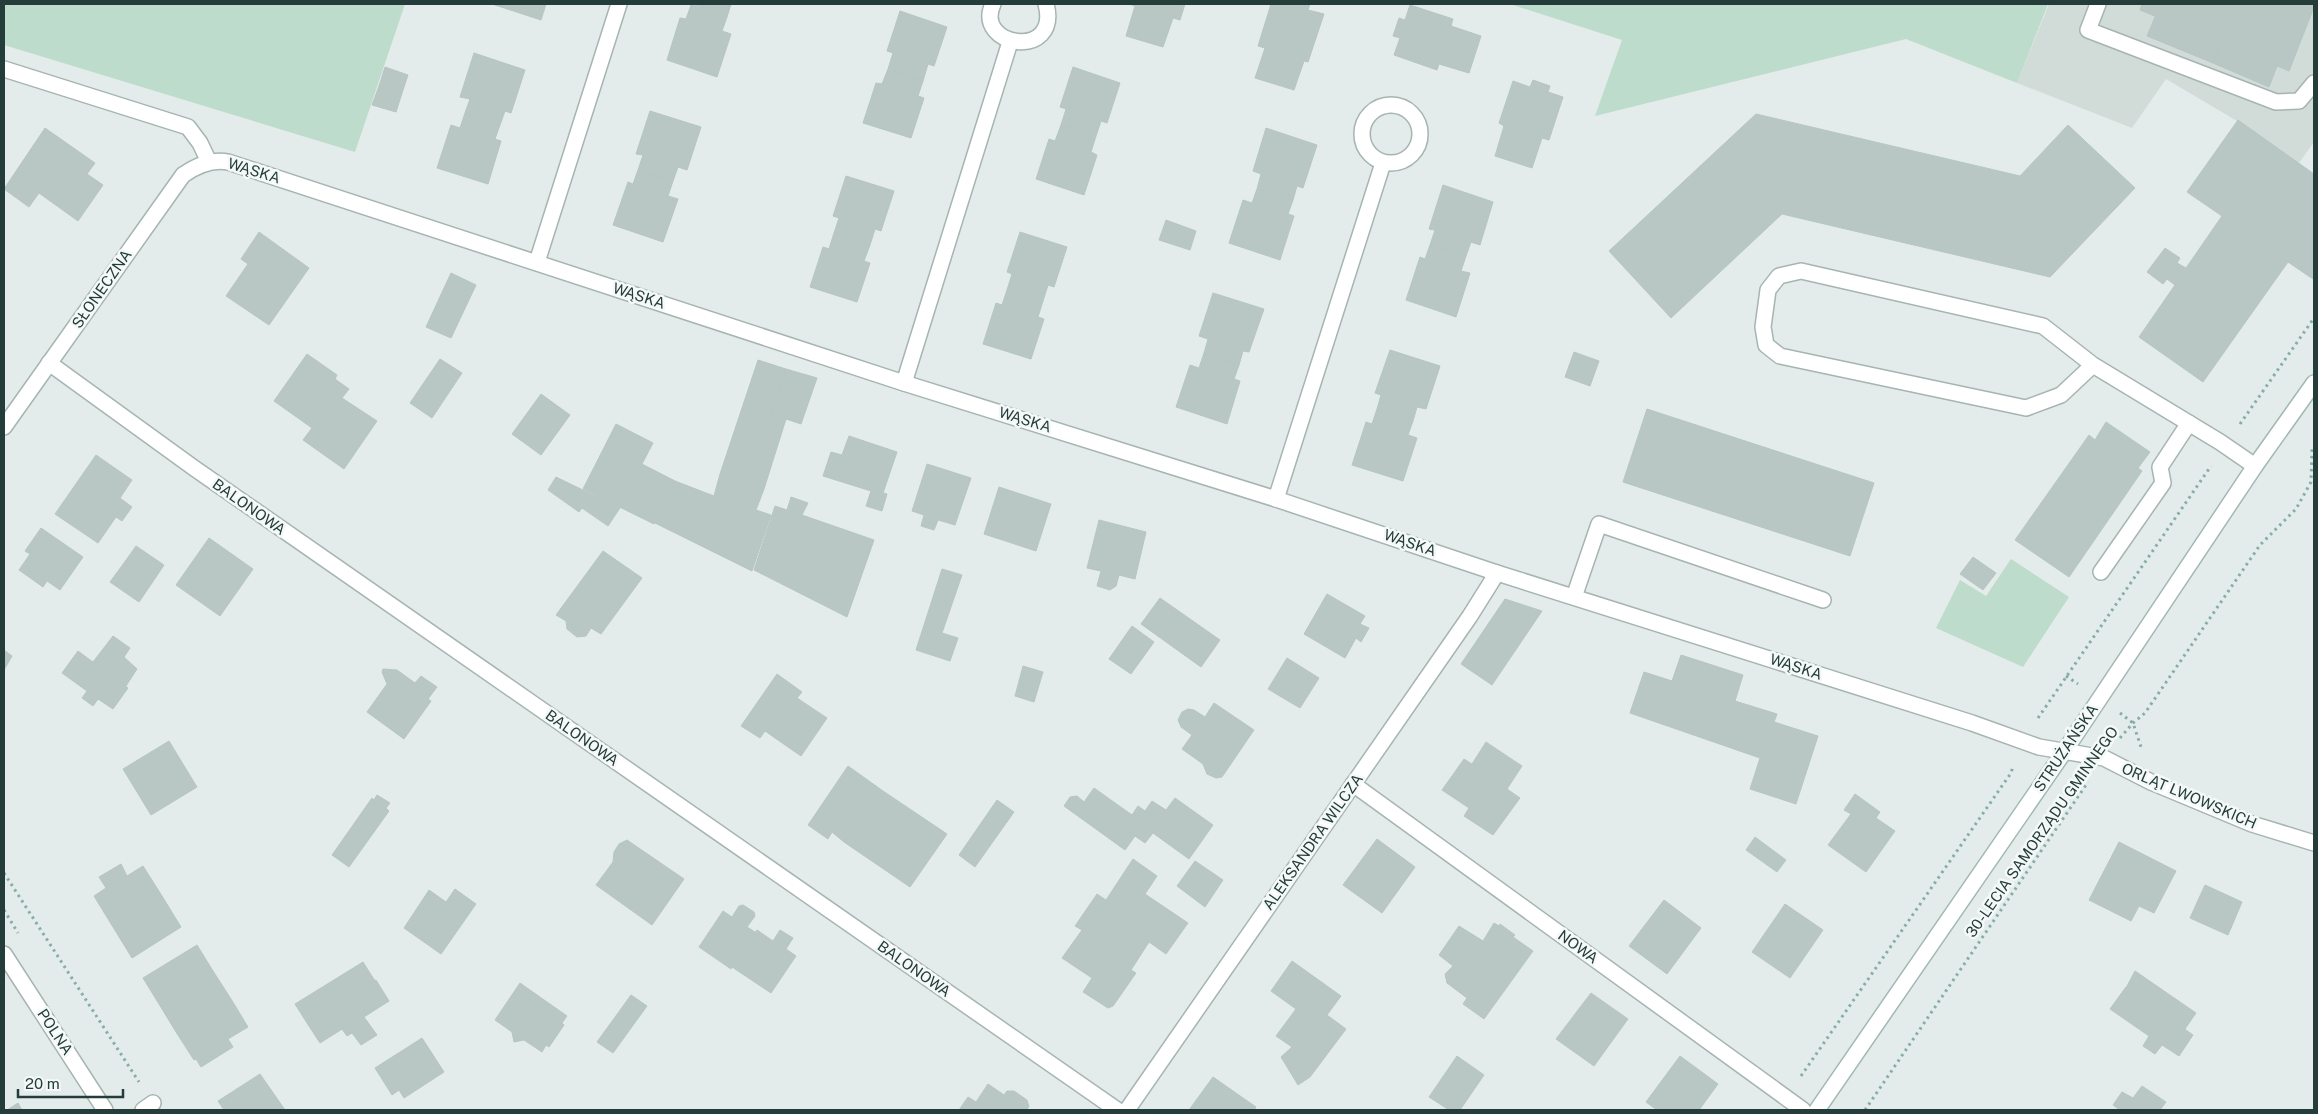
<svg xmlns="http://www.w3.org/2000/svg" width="2318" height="1114" viewBox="0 0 2318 1114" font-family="'Public Sans',sans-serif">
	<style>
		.built { fill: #d1dcd9 }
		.green { fill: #bddccb }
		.building { fill: #b8c7c3; stroke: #b6c6c2 }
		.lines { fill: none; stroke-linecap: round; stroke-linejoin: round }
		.lane-casing { stroke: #a6b4b2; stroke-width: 18 }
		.street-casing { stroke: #a6b4b2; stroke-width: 18 }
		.secondary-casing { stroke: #a2b8b4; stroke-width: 18 }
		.path { stroke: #85aea9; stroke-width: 3; stroke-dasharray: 2.5 4; stroke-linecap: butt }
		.lane { stroke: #fff; stroke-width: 15 }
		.street { stroke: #fff; stroke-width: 15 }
		.secondary { stroke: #fff; stroke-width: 15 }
		.labels { text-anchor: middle; stroke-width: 5; stroke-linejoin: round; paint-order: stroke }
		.street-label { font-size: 15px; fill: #243d3b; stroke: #f4f9f7 }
	</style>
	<rect width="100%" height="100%" fill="#e3ecea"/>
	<path class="built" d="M2049,4H2314V142L2299,163L2242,124L2166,79L2132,128L2017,83Z"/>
	<g class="green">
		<path d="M4,4H405L355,152L4,45Z"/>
		<path d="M1510,4H2048L2017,83L1906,39L1595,116L1622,40Z"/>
		<path d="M2011,559L2069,597L2023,667L1936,628L1960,580L1986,596Z"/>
	</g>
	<g class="building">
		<path d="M492,4H546L541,20Z"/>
		<path d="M692,4H731L727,17Z"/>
		<path d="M1129,4H1185L1180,20L1173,18L1163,47L1126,36L1135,6Z"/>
		<path d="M1271,4H1310L1308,10L1324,14L1308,62L1304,61L1294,90L1255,78L1265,48L1258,46Z"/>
		<path d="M2142,4H2314V7L2289,71L2140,10Z"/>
		<path d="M691,5L727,17L722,31L731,34L717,77L667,60L680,18L686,19Z"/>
		<path d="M1410,5L1453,19L1451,26L1481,36L1469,73L1439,64L1437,70L1394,55L1400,38L1393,36L1399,18L1405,20Z"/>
		<path d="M900,11L947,27L934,66L928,64L923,81L888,69L893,53L887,51Z"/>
		<path d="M2155,17L2220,43L2213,63L2147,36Z"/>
		<path d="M2220,43L2277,66L2269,87L2213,63Z"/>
		<path d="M474,53L525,70L511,113L505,111L500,125L465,113L470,99L460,97Z"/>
		<path d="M385,67L408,75L402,93L379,86Z"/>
		<path d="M1073,67L1120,83L1107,123L1101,121L1096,136L1061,125L1066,109L1060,107Z"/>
		<path d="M888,69L923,81L918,96L924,98L911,138L863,123L876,83L882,84Z"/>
		<path d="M1533,80L1550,86L1548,92L1563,97L1549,140L1542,138L1532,168L1495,156L1504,126L1499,123L1513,81L1530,87Z"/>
		<path d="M379,86L402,93L396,112L372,105Z"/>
		<path d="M650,111L701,127L687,170L678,167L673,181L638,170L643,155L636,154Z"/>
		<path d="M465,113L500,125L495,139L501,141L488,184L437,168L451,125L460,128Z"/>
		<path d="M1756,114L2020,176L2068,125L2135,188L2050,277L1782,214L1671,318L1609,251Z"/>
		<path d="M2238,120L2314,174V278L2313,279L2288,262L2203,382L2139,337L2175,285L2167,279L2163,284L2147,272L2165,248L2180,258L2177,263L2186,268L2222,216L2187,192Z"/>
		<path d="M1061,125L1096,136L1091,152L1097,155L1084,195L1036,179L1049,139L1055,141Z"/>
		<path d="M45,128L95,163L87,174L103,185L78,221L39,193L29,207L4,189Z"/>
		<path d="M1266,128L1317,145L1303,188L1297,186L1293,200L1257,189L1261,174L1253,171Z"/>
		<path d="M638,170L673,181L668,196L678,199L663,242L613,225L628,182L633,184Z"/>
		<path d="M846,176L894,191L881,231L875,229L870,245L834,233L839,218L833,216Z"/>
		<path d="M1443,185L1493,202L1480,245L1471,242L1466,256L1430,245L1435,230L1429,229Z"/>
		<path d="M1257,189L1293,200L1288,214L1294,216L1280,260L1229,243L1243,200L1252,203Z"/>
		<path d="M1166,220L1196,231L1190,250L1159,240Z"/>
		<path d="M259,232L309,268L269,325L226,296L248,264L241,259Z"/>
		<path d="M1020,232L1067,247L1054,287L1048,285L1043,301L1007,290L1012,274L1007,272Z"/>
		<path d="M834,233L870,245L864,261L870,263L857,302L810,287L823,247L829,249Z"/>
		<path d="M1430,245L1466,256L1461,271L1470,273L1456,317L1406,300L1420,257L1425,259Z"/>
		<path d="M451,273L476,285L451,338L426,327Z"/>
		<path d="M1007,290L1043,301L1038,317L1044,319L1031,359L983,344L996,303L1002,305Z"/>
		<path d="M1213,293L1264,309L1249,352L1243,351L1239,365L1204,353L1208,339L1199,336Z"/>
		<path d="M1390,350L1440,366L1426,409L1417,407L1413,421L1377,409L1381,395L1375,393Z"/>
		<path d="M1574,352L1599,361L1590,386L1565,377Z"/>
		<path d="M1204,353L1239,365L1234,379L1240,381L1227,424L1176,407L1190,365L1199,368Z"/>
		<path d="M307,354L337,375L335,379L349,389L342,398L377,421L344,469L303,440L312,428L274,401Z"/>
		<path d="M440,359L462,373L432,418L410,403Z"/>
		<path d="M758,360L786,369L771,414L743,405Z"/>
		<path d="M786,369L817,378L801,424L771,414Z"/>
		<path d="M541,394L570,415L541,455L512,434Z"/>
		<path d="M743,405L786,419L764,489L720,474Z"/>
		<path d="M1377,409L1413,421L1408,435L1417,438L1403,481L1352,465L1366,422L1372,424Z"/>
		<path d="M1647,409L1874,483L1850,556L1623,482Z"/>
		<path d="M2106,422L2150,452L2138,468L2142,471L2069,577L2015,540L2089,435L2095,440Z"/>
		<path d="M616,424L653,443L642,464L675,481L654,524L583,489Z"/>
		<path d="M849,436L897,452L883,493L887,494L882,511L866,506L871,491L823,476L831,452L842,455Z"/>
		<path d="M96,455L132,480L120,498L132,507L122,521L116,517L98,543L55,514Z"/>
		<path d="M927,464L971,478L955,525L938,520L934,530L921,526L924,515L912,511Z"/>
		<path d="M720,474L764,489L756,510L771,515L752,571L655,523L675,481L714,496Z"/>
		<path d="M556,477L620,508L608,526L582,508L579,512L548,490Z"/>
		<path d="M999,487L1051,504L1036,551L984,534Z"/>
		<path d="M791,497L808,503L802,515L874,540L847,617L754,570L775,506L787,510Z"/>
		<path d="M1099,520L1146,532L1135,579L1119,575L1116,586L1110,590L1097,586L1101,571L1087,568Z"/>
		<path d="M41,528L83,557L60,590L47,581L43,587L19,570L30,554L25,551Z"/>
		<path d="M209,538L253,569L220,616L176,585Z"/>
		<path d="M136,546L164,565L152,583L124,563Z"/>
		<path d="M603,551L642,578L601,634L591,628L586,636L577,637L567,629L566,621L556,615Z"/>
		<path d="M1973,557L1996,573L1983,590L1960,574Z"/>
		<path d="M124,563L152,583L139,602L110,582Z"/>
		<path d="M942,569L962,575L942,633L958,638L950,661L916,650Z"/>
		<path d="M1327,594L1365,616L1360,624L1369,628L1361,642L1356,638L1345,658L1304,634Z"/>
		<path d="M1160,598L1220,640L1201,667L1141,624Z"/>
		<path d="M1505,599L1542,611L1492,685L1461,664Z"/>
		<path d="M1132,626L1154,642L1131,674L1109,659Z"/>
		<path d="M113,636L130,648L124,657L137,669L126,686L93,662Z"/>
		<path d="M4,650L12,656L4,670Z"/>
		<path d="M78,651L128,688L113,709L98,699L93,706L82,698L87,691L62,673Z"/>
		<path d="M1681,655L1743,675L1735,701L1777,714L1774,722L1818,736L1796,804L1750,789L1760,758L1630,713L1644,672L1672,681Z"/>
		<path d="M1287,658L1319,678L1300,708L1268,689Z"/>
		<path d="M1023,666L1043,672L1034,702L1015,696Z"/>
		<path d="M383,669L397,670L415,683L421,676L437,687L428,699L431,701L404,739L367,712L387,684L382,672Z"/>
		<path d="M777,674L802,692L797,698L827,718L801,756L765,731L760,738L741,726Z"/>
		<path d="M1214,703L1254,730L1222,777L1216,778L1207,774L1203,764L1182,749L1192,735L1181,727L1178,720L1182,712L1188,709L1194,710L1205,717Z"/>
		<path d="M169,741L197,787L151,815L123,769Z"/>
		<path d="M1486,742L1522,766L1507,789L1520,798L1493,835L1464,816L1469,808L1442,790L1464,759L1472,764Z"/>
		<path d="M848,766L883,791L844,842L832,832L828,839L808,825Z"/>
		<path d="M1094,788L1132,815L1138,806L1145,811L1152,801L1166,810L1175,798L1213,825L1189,859L1153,833L1145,843L1135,836L1125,850L1064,806L1070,797L1077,796L1084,802Z"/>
		<path d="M883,791L947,834L910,887L844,842Z"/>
		<path d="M1855,794L1880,812L1876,818L1895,831L1866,872L1828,845L1851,814L1844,810Z"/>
		<path d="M377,795L390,803L386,808L389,811L349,867L332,855L372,798L374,800Z"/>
		<path d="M997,800L1014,812L975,867L959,855Z"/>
		<path d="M1755,837L1786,860L1777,872L1746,850Z"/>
		<path d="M1377,839L1415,867L1382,913L1343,885Z"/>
		<path d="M627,840L684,879L652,925L596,885L613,862L614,852L619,844Z"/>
		<path d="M2119,842L2176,871L2154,913L2139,906L2131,921L2089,900Z"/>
		<path d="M1133,859L1157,876L1145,894L1188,923L1166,954L1149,942L1131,970L1136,973L1113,1006L1108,1008L1083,992L1092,978L1062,958L1082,930L1075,926L1097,894L1106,900Z"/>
		<path d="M1195,861L1223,880L1205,907L1177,886Z"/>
		<path d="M121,864L127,876L143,866L162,896L113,927L94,896L106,888L99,877Z"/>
		<path d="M2205,885L2242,902L2228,935L2190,918Z"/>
		<path d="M455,889L476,904L441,954L404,928L429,890L446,902Z"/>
		<path d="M162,896L181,927L132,958L113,927Z"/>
		<path d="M1664,900L1701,928L1667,974L1629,946Z"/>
		<path d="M1785,904L1823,930L1790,978L1752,952Z"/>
		<path d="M743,905L754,912L755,916L747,927L755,932L731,969L699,947L723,911L732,917L739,906Z"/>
		<path d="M1494,923L1499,926L1500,924L1515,935L1513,937L1533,951L1484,1019L1463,1004L1467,998L1447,983L1445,974L1453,966L1439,955L1459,926L1483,941Z"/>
		<path d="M757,930L773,941L780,930L793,938L786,949L796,956L771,993L732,967Z"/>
		<path d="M197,945L213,971L203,977L200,973L184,982L187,987L159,1004L143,978Z"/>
		<path d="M1292,961L1341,996L1327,1015L1346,1029L1310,1077L1298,1085L1281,1057L1292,1047L1276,1036L1296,1009L1271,991Z"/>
		<path d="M363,962L375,981L307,1023L295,1004Z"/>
		<path d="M213,971L231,999L176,1032L159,1004L187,987L184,982L200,973L203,977Z"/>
		<path d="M2135,971L2196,1013L2185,1029L2126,988Z"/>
		<path d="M376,980L389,1001L364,1017L377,1035L361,1045L352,1033L347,1036L342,1029L347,1026L335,1006Z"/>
		<path d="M520,983L567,1016L562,1023L564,1025L549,1047L546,1045L542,1052L524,1040L514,1042L512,1032L495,1020Z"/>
		<path d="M2126,987L2193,1035L2179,1056L2162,1045L2155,1054L2143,1046L2149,1036L2110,1009Z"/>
		<path d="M1591,993L1628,1019L1594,1066L1556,1039Z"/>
		<path d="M631,995L647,1006L613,1053L597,1042Z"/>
		<path d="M231,999L248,1027L228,1039L233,1047L201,1067L196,1059L194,1060L176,1032Z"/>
		<path d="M335,1006L347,1026L320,1043L307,1023Z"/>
		<path d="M422,1038L444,1072L404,1098L399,1090L392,1095L375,1068Z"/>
		<path d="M1457,1056L1484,1075L1460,1110H1449L1429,1097Z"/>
		<path d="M1680,1056L1718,1084L1699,1110H1657L1646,1102Z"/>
		<path d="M260,1074L285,1110H224L218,1101Z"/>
		<path d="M1213,1077L1256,1107L1254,1110H1189Z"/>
		<path d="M988,1084L1004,1095L1007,1091H1014L1027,1100L1029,1107L1026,1110H959L968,1097L976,1102Z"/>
		<path d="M2142,1086L2166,1102L2160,1110H2120L2113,1105L2122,1092L2133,1098Z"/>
		<path d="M18,1103L22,1110H7Z"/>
	</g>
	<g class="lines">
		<defs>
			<g id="lane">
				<path d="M2098,4L2088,30L2276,102L2299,101L2314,83"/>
				<path d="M2093,365L2061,395L2026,408L1780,356L1766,345L1763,327L1768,290L1779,276L1801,271L2043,326L2093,365L2220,442L2255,466"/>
				<path d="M2101,572L2163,483L2160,467L2189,423"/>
				<path d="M1574,597L1599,524L1823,600"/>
				<path d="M143,1110L153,1103"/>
			</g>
			<g id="street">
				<path d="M993,4C973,47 1061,61 1046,4"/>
				<path d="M4,69L188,127L200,143L209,162"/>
				<circle cx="1391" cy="134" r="29"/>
				<path d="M537,262L619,4"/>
				<path d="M49,363L194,468L1117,1110"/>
				<path d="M904,383L1010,42"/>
				<path d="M4,427L183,175C196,166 212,159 228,162L904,383L1276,499L1497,573L1972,723L2039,747L2104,758L2151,782L2252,824L2314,843"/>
				<path d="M1276,499L1383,163"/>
				<path d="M1353,784L1803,1110"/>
				<path d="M4,954L105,1110"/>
				<path d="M1127,1110L1470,616L1497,573"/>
			</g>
			<path id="secondary" d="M1817,1110L2064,752L2255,466L2314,383"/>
		</defs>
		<use href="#lane" class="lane-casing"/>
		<use href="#street" class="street-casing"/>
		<use href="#secondary" class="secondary-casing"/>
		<g class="path">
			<path d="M2240,424L2314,318"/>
			<path d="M2066,676L2078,684"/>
			<path d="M2120,713L2133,723L2141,747"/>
			<path d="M2038,718L2211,466"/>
			<path d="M2120,738L2133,723L2145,713L2260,545L2296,509L2311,482L2312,449L2314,446"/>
			<path d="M4,873L139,1082"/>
			<path d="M4,910L18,933"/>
			<path d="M1801,1076L2011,773L2013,766"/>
			<path d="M1865,1110L2088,782"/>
		</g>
		<use href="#lane" class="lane"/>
		<use href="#street" class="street"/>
		<use href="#secondary" class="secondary"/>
	</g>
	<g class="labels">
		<g class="street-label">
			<text transform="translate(254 171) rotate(17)" y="5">WĄSKA</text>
			<text transform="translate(102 289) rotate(-55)" y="5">SŁONECZNA</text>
			<text transform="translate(639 296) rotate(18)" y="5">WĄSKA</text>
			<text transform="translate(1025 420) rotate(17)" y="5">WĄSKA</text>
			<text transform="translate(249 507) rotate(35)" y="5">BALONOWA</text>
			<text transform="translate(1410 543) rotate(19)" y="5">WĄSKA</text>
			<text transform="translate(1796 667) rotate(18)" y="5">WĄSKA</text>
			<text transform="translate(582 738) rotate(35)" y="5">BALONOWA</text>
			<text transform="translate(2066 748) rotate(-56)" y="5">STRUŻAŃSKA</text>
			<text transform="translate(2189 796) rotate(23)" y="5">ORLĄT LWOWSKICH</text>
			<text transform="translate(2042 832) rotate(-55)" y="5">30-LECIA SAMORZĄDU GMINNEGO</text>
			<text transform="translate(1313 842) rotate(-55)" y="5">ALEKSANDRA WILCZA</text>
			<text transform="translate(1578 947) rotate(36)" y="5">NOWA</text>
			<text transform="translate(914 969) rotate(35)" y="5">BALONOWA</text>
			<text transform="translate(55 1032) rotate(57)" y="5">POLNA</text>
		</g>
	</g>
	<rect width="2318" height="1114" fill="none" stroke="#243d3b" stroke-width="10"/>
	<path d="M18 1089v8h105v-8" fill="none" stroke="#243d3b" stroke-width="2.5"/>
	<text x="25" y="1089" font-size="15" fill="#243d3b" stroke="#f4f9f7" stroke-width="4" paint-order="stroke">20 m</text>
</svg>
